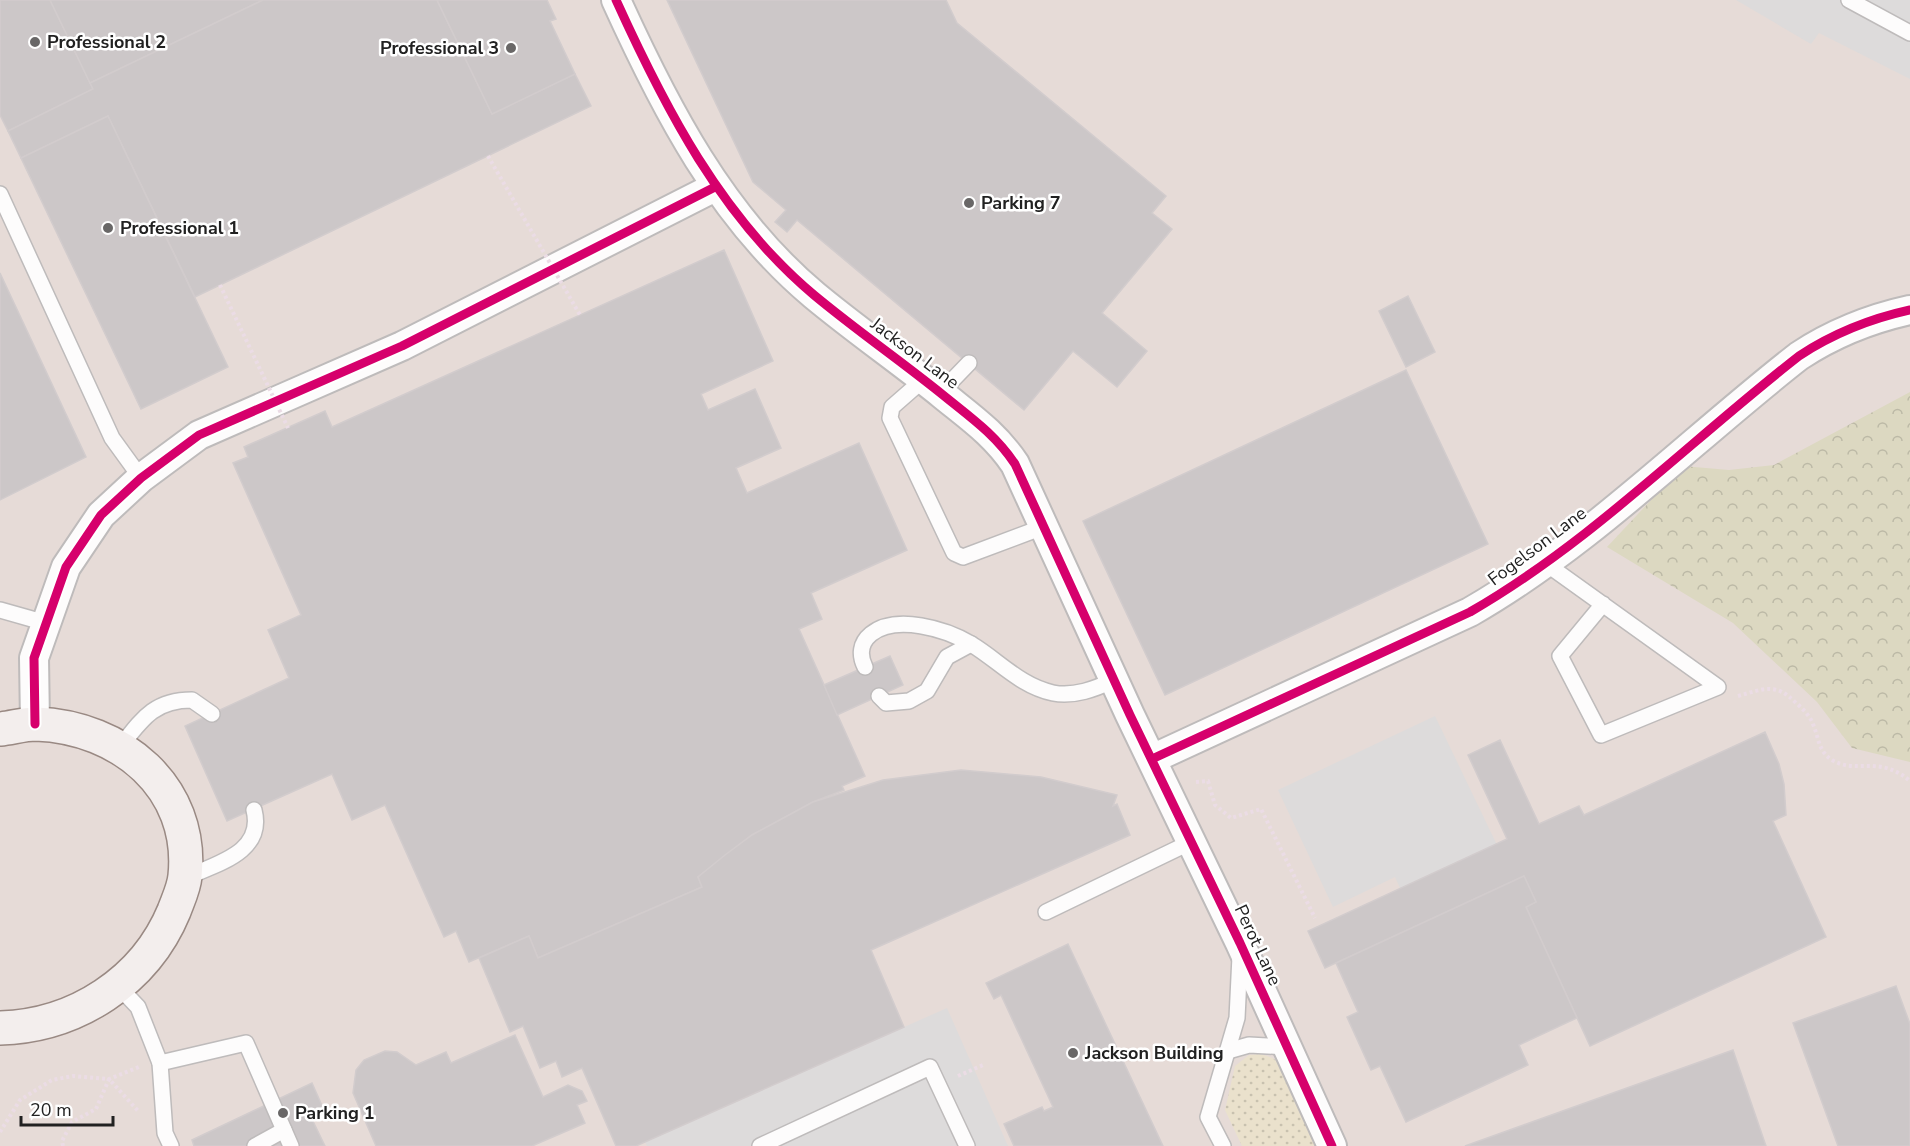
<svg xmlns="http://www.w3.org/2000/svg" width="1910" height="1146" viewBox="0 0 1910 1146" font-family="'Nunito Sans',sans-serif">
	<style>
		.education { fill: #e6dbd7 }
		.religious { fill: #dddbdb }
		.grass { fill: url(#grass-dots) }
		.forest { fill: url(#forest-crowns) }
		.building { fill: #ccc7c8; stroke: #d2cccd; stroke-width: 1.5 }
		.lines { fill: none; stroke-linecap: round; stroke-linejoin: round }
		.lane-casing { stroke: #bebbbb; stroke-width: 18 }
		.street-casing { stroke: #bebbbb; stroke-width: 32 }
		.secondary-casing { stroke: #998983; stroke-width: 36 }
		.path { stroke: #ebdce5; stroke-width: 4; stroke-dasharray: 3 3; stroke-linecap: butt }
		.lane { stroke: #fdfcfc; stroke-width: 15 }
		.street { stroke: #fdfcfc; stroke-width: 28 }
		.secondary { stroke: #f3eeed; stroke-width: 33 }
		.path-bridge { stroke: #ebdce5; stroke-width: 4; stroke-dasharray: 3 3; stroke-linecap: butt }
		.cycleway-casing { stroke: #fff; stroke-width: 13 }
		.cycleway { stroke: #d6006c; stroke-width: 9 }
		.poi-dot { fill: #696767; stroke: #fff; stroke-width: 2 }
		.labels { text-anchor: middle; stroke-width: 5; stroke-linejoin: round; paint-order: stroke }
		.poi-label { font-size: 18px; font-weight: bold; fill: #212121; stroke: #fff; text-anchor: start }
		.street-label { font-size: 18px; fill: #212121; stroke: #fff }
	</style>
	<defs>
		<pattern id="grass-dots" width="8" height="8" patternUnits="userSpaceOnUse" patternTransform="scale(1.5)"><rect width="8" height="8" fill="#eae1cc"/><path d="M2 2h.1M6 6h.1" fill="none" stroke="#c8c1af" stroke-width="1.8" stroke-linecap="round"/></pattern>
		<pattern id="forest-crowns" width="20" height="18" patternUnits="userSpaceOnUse" patternTransform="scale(1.5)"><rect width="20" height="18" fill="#dcd8c1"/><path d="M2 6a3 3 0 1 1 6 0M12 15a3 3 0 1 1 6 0" fill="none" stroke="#bcb9a6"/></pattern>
	</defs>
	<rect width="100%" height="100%" fill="#efeaea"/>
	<rect class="education" x="0" y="0" width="1910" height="1146"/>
	<g class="religious">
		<path d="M1736,0H1910V79L1819,33L1811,44Z"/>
		<path d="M1435,716L1497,845L1401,890L1395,877L1333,907L1278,790Z"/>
		<path d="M947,1008L1008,1146H647L645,1142Z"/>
	</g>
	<path class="grass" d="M1260,1054C1264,1055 1271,1057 1274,1059C1290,1073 1305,1126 1315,1146H1242L1225,1110L1235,1066L1249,1055Z"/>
	<path class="forest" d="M1910,392V762L1852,748L1817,702L1733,623L1607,547L1683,466L1729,470L1774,465Z"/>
	<g class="building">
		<path d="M0,0H50L93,89L8,131L0,115Z"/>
		<path d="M50,0H263L90,83Z"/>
		<path d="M263,0H437L492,114L575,74L591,106L195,297L108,116L21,158L8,131L93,89L90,83Z"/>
		<path d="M437,0H547L556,19L550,21L575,74L492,114Z"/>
		<path d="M667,0H946L957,23L1166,196L1152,213L1172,229L1102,313L1147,351L1117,387L1073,351L1024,410L797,220L787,232L775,222L786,210L753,182Z"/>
		<path d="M108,116L228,367L141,409L21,158Z"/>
		<path d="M724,250L773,361L701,394L708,410L755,389L781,448L736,468L747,493L859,443L907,550L811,593L822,619L799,629L865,776L842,786L844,790L813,802L752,835L698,877L702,887L538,958L529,936L469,962L456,931L444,937L385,805L352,820L332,774L227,821L185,726L289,678L268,630L301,615L233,463L248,457L244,447L325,411L332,427Z"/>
		<path d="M0,273L86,457L0,500Z"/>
		<path d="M1408,296L1435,352L1406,367L1379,311Z"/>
		<path d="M1406,370L1488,544L1165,695L1083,521Z"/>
		<path d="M890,656L903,685L837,715L824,685Z"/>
		<path d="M1765,732L1779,764L1784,784L1786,815L1773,821L1826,937L1590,1046L1526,907L1536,902L1524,876L1325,968L1308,931L1507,839L1468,755L1500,740L1539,824L1579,806L1584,815Z"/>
		<path d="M961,770L1041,777L1117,795L1113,806L1117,804L1130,835L871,950L904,1027L636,1146H616L582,1068L562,1077L556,1061L540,1068L523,1026L510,1032L479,958L529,936L538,958L702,887L698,877L725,855L752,835L813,802L883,780Z"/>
		<path d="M1524,876L1536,902L1526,907L1577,1018L1519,1045L1528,1065L1406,1122L1380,1066L1371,1070L1347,1017L1358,1012L1336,963Z"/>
		<path d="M1068,944L1163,1146H1014L1004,1124L1042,1107L1044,1111L1053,1107L1001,995L994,999L986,983Z"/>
		<path d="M1896,986L1910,1024V1146H1838L1793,1023Z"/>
		<path d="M515,1035L543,1097L568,1085L582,1091L587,1101L577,1105L585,1123L532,1146H376L353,1093L356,1070L364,1060L385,1051L397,1052L416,1065L446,1052L451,1063Z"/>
		<path d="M1733,1050L1766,1146H1465Z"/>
		<path d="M312,1083L324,1110L310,1115L325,1146H194L192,1140Z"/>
	</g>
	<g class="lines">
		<defs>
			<g id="lane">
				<path d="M1849,0L1910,33"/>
				<path d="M0,194L112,438L141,478"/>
				<path d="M924,379L892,407L890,418L954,553L963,557L1043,527"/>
				<path d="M940,393L969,363"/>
				<path d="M1545,563L1718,687L1601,735L1560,656L1603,604"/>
				<path d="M0,610L46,623"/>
				<path d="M865,667C859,655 860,643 871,634C896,614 946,629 971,644C998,660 1020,686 1053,693C1074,697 1095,689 1114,680"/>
				<path d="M879,696L886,703L909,701L927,691L947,657L971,644"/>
				<path d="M120,747C142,719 154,700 192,700L212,714"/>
				<path d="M185,878C215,864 265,853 254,810"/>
				<path d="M1046,912L1191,842"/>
				<path d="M119,987L138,1007L160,1063L165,1133L171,1146"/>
				<path d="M1228,1051L1249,1045L1288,1047"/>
				<path d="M160,1063L246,1043L291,1146"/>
				<path d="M255,1146L284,1130"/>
				<path d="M760,1146L930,1067L967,1146"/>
				<path d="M1223,1146L1208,1117L1237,1018L1240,956"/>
			</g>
			<g id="street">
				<path d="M616,0C665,108 721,217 814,295C856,330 901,361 943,395C970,417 995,434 1015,464L1130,715L1240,943L1332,1146"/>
				<path d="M35,724L34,658L66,567L101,515L141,478L199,435L402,346L715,187"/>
				<path d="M1152,759L1470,612C1590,543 1690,441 1799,356C1834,333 1869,319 1910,310"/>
			</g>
			<path id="secondary" d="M0,729C11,728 24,724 36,724C121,727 194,787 185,876C184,888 178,900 174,911C145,981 76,1026 0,1028"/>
		</defs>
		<use href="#lane" class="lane-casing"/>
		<use href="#street" class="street-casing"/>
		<use href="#secondary" class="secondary-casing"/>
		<g class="path">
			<path d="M1738,696C1763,689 1776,682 1796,703C1803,709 1810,716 1813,724C1819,738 1818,751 1832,760C1857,775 1878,754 1910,781"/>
			<path d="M1196,782L1208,781L1215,805L1231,818L1261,809L1315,918"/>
			<path d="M958,1076L983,1065"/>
			<path d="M0,1132L20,1100L52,1080L73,1076L109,1079L139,1067"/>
			<path d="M63,1146L62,1141L72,1122L96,1109L109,1079L139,1112"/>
		</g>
		<use href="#lane" class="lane"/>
		<use href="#street" class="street"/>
		<use href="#secondary" class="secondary"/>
		<g class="path-bridge">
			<path d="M488,156L580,315"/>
			<path d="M220,285L288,428"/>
		</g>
		<defs>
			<g id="cycleway">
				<path d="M616,0C665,108 721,217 814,295C856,330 901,361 943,395C970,417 995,434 1015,464L1130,715L1240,943L1332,1146"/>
				<path d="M35,724L34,658L66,567L101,515L141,478L199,435L402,346L715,187"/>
				<path d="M1152,759L1470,612C1590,543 1690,441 1799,356C1834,333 1869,319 1910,310"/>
			</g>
		</defs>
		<use href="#cycleway" class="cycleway-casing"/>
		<use href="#cycleway" class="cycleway"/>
	</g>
	<g class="poi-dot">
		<circle cx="35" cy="42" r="6"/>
		<circle cx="511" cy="48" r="6"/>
		<circle cx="969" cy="203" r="6"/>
		<circle cx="108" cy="228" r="6"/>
		<circle cx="1073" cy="1053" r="6"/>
		<circle cx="283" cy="1113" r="6"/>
	</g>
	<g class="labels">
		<g class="poi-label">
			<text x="47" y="48">Professional 2</text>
			<text x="499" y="54" text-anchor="end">Professional 3</text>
			<text x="981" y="209">Parking 7</text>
			<text x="120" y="234">Professional 1</text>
			<text x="1085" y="1059">Jackson Building</text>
			<text x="295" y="1119">Parking 1</text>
		</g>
		<g class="street-label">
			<text transform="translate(915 353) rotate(37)" y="6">Jackson Lane</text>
			<text transform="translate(1537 546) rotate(-37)" y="6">Fogelson Lane</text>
			<text transform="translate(1258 945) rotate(65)" y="6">Perot Lane</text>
		</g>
	</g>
	<path d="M21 1116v9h92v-9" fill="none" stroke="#212121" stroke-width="3"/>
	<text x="30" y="1116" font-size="18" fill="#212121" stroke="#ffffff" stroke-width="4.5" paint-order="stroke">20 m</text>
</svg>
